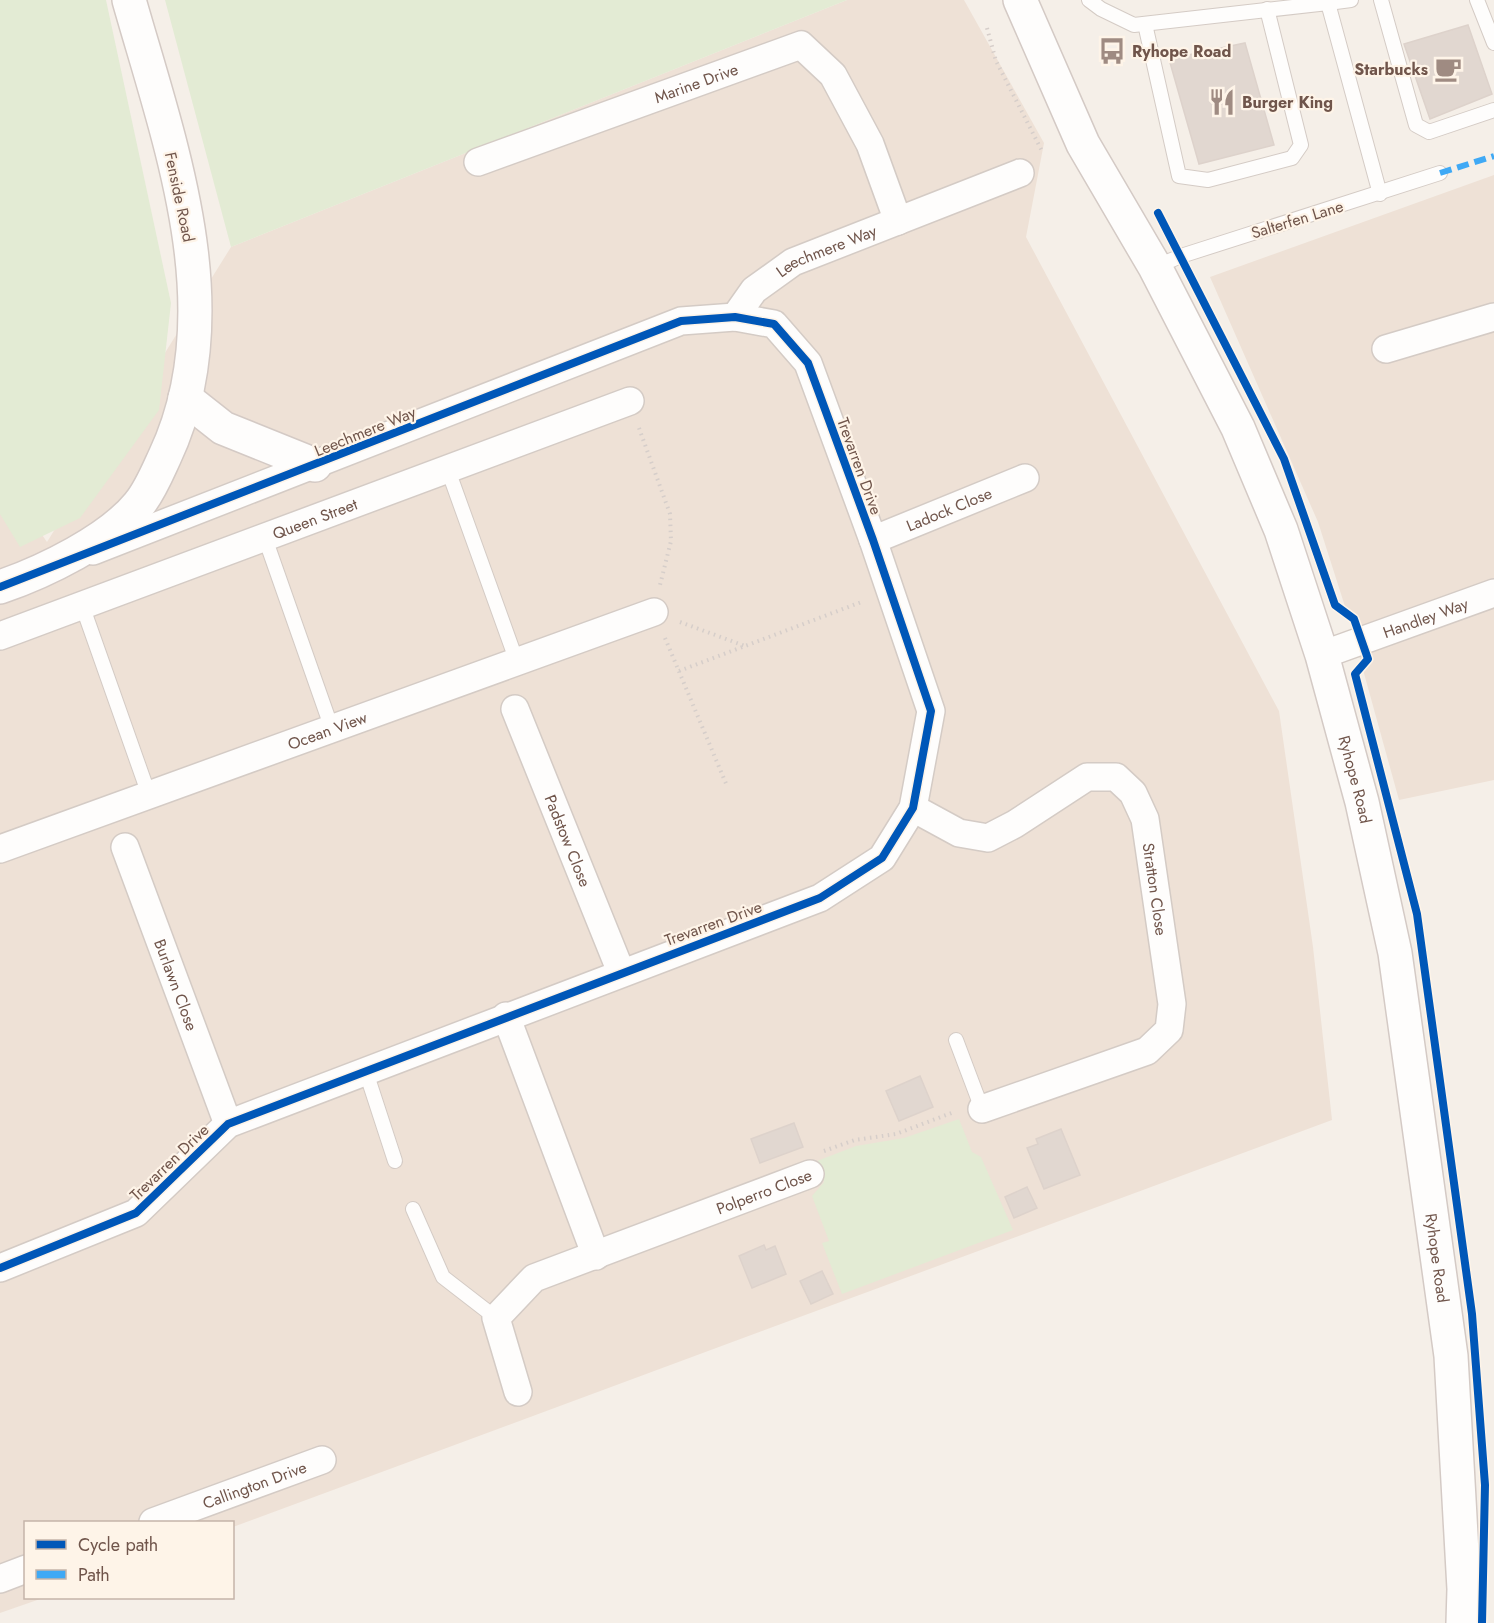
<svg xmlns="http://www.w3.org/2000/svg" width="1494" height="1623" viewBox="0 0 1494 1623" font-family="Jost,sans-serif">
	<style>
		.residential { fill: #eee1d6 }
		.green { fill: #e3ebd4 }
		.building { fill: #e1d7d0; stroke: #ddd2cb; stroke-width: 1.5 }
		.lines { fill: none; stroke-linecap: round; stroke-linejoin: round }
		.lane-casing { stroke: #d4cbc5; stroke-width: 16 }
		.street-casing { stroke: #d4cbc5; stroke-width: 30 }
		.secondary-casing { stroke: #d4cac5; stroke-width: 36 }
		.path { stroke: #d6ceca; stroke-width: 4; stroke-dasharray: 1.5 4.5; stroke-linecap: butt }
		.lane { stroke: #fefdfc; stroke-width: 14 }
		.street { stroke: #fefdfc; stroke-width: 27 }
		.secondary { stroke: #fefdfc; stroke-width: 33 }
		.quiet { stroke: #3fa9f5; stroke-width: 6; stroke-dasharray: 12 6; stroke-linecap: butt }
		.cycleway-casing { stroke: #fef4e8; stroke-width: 11 }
		.cycleway { stroke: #0057b8; stroke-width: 8 }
		.labels { text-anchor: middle; stroke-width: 4.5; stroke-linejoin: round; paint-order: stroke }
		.poi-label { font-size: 16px; font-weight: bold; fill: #70554b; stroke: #fef4e8; text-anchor: start }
		.street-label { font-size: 16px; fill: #70554b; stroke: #fef4e8 }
	</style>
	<rect width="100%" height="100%" fill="#f5efe8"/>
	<g class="residential">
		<path d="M847,0H964L1044,143L1026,237L1279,711L1313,947L1332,1120L233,1527L232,1522H26V1598H43L0,1613V474L47,542L231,247Z"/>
		<path d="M1494,175V780L1399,800L1349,619L1318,522L1210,277Z"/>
	</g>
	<g class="green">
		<path d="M0,0H106L171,303L159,410L80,518L20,547L0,514Z"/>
		<path d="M165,0H847L231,247Z"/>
		<path d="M959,1119L972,1152L981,1157L1013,1230L842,1294L822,1243L829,1241L812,1196L824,1182L817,1161L856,1146L904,1138Z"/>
	</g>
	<g class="building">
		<path d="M1468,25L1492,94L1430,119L1404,44Z"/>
		<path d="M1245,43L1274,145L1199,164L1169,59Z"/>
		<path d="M920,1076L933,1107L899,1121L886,1091Z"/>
		<path d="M794,1123L803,1147L760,1163L751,1139Z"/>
		<path d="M1061,1129L1080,1175L1044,1189L1027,1148L1038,1144L1036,1139Z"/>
		<path d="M1027,1187L1037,1208L1014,1218L1005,1197Z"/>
		<path d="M764,1245L766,1250L775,1246L786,1274L752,1288L739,1256Z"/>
		<path d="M822,1271L833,1294L811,1304L800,1281Z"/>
	</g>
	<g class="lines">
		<defs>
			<g id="lane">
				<path d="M1089,0L1101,9L1134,25L1328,3L1380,194"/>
				<path d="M1381,0L1416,125L1429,132L1494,110"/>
				<path d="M1477,0L1494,43"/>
				<path d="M1328,3L1351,0"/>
				<path d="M1145,24L1179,176L1208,180L1292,158L1301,145L1267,9"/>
				<path d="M1155,267L1181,256L1440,173"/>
				<path d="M448,470L517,662"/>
				<path d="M265,538L332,729"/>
				<path d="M82,605L149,795"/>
				<path d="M956,1040L982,1109"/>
				<path d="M366,1072L395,1161"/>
				<path d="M413,1209L443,1277L496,1318"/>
			</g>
			<g id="street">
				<path id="s1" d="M478,162L801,45L833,75L870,144L898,221"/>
				<path id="s2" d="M735,317L754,290L793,262L1020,173"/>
				<path d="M1386,349L1494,317"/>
				<path id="s3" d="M873,540L1025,478"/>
				<path id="s4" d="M0,636L630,401"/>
				<path id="s5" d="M1322,655L1494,593"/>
				<path id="s6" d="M515,709L621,972"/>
				<path id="s7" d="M913,808L959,833L988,838L1015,824L1087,777H1116L1133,793L1145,819L1172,1004L1169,1030L1147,1051L982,1109"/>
				<path id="s8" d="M125,847L228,1124"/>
				<path id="s9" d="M0,849L654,612"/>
				<path d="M506,1016L596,1256"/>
				<path d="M0,1268L136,1213L228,1124L820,898L882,858L913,808L931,711L873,540L808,363L774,324L735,317L681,321L93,551"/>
				<path id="s10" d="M518,1392L496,1318L534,1278L810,1174"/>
				<path id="s11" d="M153,1522L322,1460"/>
				<path d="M0,1579L26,1569"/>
			</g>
			<g id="secondary">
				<path id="s12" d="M1020,0L1083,144L1155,267L1238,428L1281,530L1322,655L1362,802L1395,953L1451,1356L1464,1589L1463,1623"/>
				<path d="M185,398L223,428L315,465"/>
				<path d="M0,587C44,572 110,540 139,504C150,491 158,471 165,456C233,311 170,144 129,0"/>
			</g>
		</defs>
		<use href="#lane" class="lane-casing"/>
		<use href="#street" class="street-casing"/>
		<use href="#secondary" class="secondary-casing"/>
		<g class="path">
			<path d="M987,28L996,61L1043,153"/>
			<path d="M639,428L670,514L671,541L660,585"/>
			<path d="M680,622L745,646"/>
			<path d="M665,638L727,786"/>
			<path d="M679,671L864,601"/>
			<path d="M824,1151L855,1140L896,1134L954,1112"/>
		</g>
		<use href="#lane" class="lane"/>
		<use href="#street" class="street"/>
		<use href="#secondary" class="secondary"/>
		<path class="quiet" d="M1440,173L1494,156"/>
		<defs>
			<g id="cycleway">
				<path d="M1158,213L1284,459L1335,605L1354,619L1368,659L1355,674L1417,914L1472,1314L1485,1485L1482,1623"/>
				<path d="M0,587L681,321L735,317L774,324L808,363L873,540L931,711L913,808L882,858L820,898L228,1124L136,1213L0,1268"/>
			</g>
		</defs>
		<use href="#cycleway" class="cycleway-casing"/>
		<use href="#cycleway" class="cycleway"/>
	</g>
	<defs>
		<symbol id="bus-bare" viewBox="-9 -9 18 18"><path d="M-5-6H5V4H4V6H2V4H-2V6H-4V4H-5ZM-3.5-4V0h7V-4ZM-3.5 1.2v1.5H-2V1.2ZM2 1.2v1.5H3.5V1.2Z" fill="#9f8b82" stroke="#fef4e8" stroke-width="2.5" paint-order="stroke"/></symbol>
		<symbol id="cafe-bare" viewBox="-9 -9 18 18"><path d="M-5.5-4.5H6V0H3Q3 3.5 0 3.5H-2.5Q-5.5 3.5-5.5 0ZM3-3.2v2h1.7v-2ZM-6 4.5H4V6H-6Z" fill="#9f8b82" stroke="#fef4e8" stroke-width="2.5" paint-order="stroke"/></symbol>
		<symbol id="restaurant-bare" viewBox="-9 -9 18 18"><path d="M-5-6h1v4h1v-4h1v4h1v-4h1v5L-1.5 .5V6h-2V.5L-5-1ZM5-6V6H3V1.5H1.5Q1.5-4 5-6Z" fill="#9f8b82" stroke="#fef4e8" stroke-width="2.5" paint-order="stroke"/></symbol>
	</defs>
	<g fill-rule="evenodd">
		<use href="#bus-bare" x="1093" y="32" width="38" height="38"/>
		<use href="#cafe-bare" x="1429" y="50" width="38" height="38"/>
		<use href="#restaurant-bare" x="1203" y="83" width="38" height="38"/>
	</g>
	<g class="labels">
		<g class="poi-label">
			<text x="1132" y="57">Ryhope Road</text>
			<text x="1428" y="75" text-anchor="end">Starbucks</text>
			<text x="1242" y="108">Burger King</text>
		</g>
		<g class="street-label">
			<text dy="6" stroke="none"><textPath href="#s1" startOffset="232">Marine Drive</textPath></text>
			<text transform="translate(180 197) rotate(78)" y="6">Fenside Road</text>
			<text transform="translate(1297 219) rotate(-17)" y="6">Salterfen Lane</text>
			<text dy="6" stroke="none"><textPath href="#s2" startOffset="116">Leechmere Way</textPath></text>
			<text transform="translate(365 431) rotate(-22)" y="6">Leechmere Way</text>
			<text transform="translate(860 466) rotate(70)" y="6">Trevarren Drive</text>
			<text dy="6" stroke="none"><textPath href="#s3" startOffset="82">Ladock Close</textPath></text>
			<text dy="6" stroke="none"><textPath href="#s4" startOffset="336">Queen Street</textPath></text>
			<text dy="6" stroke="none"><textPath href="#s5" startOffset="110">Handley Way</textPath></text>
			<text dy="6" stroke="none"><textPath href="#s9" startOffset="348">Ocean View</textPath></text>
			<text dy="6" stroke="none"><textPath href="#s12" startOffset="852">Ryhope Road</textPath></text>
			<text dy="6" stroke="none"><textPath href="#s6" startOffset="142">Padstow Close</textPath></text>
			<text dy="6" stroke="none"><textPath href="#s7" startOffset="350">Stratton Close</textPath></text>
			<text transform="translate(713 923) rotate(-20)" y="6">Trevarren Drive</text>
			<text dy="6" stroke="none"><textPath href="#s8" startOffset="147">Burlawn Close</textPath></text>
			<text transform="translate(169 1162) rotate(-44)" y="6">Trevarren Drive</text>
			<text dy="6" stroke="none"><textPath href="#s10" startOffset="378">Polperro Close</textPath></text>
			<text dy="6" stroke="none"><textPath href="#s12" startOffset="1338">Ryhope Road</textPath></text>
			<text dy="6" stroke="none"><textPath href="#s11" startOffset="108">Callington Drive</textPath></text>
		</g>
	</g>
	<rect x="24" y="1521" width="210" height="78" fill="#fef4e8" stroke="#c5b4a9" stroke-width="1.5"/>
	<rect x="36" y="1540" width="30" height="9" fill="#0057b8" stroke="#c5b4a9" stroke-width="1.5"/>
	<text x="78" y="1551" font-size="18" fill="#70554b">Cycle path</text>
	<rect x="36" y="1570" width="30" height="9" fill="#3fa9f5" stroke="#c5b4a9" stroke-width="1.5"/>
	<text x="78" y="1581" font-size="18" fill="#70554b">Path</text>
</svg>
